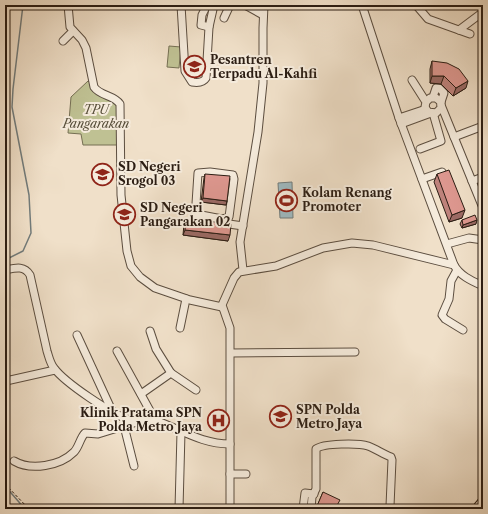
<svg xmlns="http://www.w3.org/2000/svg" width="488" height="514" viewBox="0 0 488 514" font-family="'Libre Caslon Text',serif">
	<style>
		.green { fill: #bfc193; stroke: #756f53 }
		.water { fill: #9fbac1; stroke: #717b7b }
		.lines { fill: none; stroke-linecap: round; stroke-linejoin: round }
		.stream { stroke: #717b7b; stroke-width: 1.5 }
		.minor-casing { stroke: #5c4e40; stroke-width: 9 }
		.highway-casing { stroke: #2b1d13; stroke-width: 13 }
		.path { stroke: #2b1d13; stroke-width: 1; stroke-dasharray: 3 2; stroke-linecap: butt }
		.minor { stroke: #f5ebdc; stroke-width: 7 }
		.highway { stroke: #f0e0c9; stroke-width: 11 }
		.wall { fill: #be827b; stroke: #2b1d13 }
		.shaded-wall { fill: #9b6a64; stroke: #2b1d13 }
		.building { fill: #dd978f; stroke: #2b1d13 }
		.labels { text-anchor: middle; stroke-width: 4; stroke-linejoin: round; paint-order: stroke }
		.poi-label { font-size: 12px; font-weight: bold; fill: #2b1d13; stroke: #f5ebdc; text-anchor: start }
		.park-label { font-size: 12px; font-style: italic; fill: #574e39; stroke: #f5ebdc }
	</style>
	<rect width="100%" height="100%" fill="#f0e0c9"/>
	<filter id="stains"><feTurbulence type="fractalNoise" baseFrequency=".005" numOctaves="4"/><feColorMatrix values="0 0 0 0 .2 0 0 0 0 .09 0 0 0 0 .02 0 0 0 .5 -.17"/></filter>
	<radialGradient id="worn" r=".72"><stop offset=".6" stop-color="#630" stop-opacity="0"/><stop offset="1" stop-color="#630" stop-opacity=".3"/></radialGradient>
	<g class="green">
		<path d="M169,46L181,47L179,68L167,67Z"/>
		<path d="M88,81L113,98L118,110V145H83L81,134L68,133L71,97Z"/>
	</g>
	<path class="water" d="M292,182L293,218H280L278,183Z"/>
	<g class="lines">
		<g class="stream">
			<path d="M5,260L23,251L31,233L29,195L12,107L13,89L23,5"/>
			<path d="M5,486L25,509"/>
		</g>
		<defs>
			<g id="minor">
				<path d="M68,5L70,27L82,40L86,48L94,87C100,96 114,95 120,104L121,195L127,251L131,266L140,277L155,288L190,300L222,307"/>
				<path d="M181,5L185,71L192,82C198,83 203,83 206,78L209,27L214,5"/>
				<path d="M207,5L202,15L201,25L209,27"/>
				<path d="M245,5L263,15"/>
				<path d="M362,5L399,118L454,265"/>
				<path d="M416,5L428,19L470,34"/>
				<path d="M224,18L230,5"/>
				<path d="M459,30L483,12"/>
				<path d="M63,41L73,31"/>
				<path d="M412,80L426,102L425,107L428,112L436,113L441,108V102L436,98H430L426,102"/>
				<path d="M433,97L436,88H439L444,93L441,102"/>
				<path d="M441,105L483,208"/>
				<path d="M399,118L426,109"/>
				<path d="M401,124L431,113"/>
				<path d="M454,137L483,126"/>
				<path d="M420,149L441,141L433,113"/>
				<path d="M422,179L442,172"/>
				<path d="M472,181L483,177"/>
				<path d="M195,219L198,173L210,172L233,175L234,179L229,217L222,219L196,214"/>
				<path d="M222,223L243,226"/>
				<path d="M447,244L469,238L483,240"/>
				<path d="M5,270C15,268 24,265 30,275L47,351C49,357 50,363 54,368C65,383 113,415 130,420C139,422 148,417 157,421C182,430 202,444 230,444"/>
				<path d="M243,270L240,242L258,132L263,83V28L264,5"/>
				<path d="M457,270L451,281L449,299L442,315L445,319L463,330"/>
				<path d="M180,328L186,299"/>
				<path d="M150,331L156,349L171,373"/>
				<path d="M77,335L113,413"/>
				<path d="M117,351L155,420"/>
				<path d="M231,353L355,352"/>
				<path d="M6,381L55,370"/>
				<path d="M141,394L171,373L196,390"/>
				<path d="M124,426L134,466"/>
				<path d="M14,461C31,471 60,466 74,452C79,447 80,438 85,433L98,434L137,422"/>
				<path d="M230,474H246"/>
				<path d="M179,509L181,432"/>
				<path d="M230,509V328L222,305L234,278L239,272L276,266L323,248L352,243L373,245L454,265C460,276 472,281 483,286"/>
				<path d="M303,509L305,493L314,494"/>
				<path d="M311,509L312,497L316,489V449C323,443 359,443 368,446C376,449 383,454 391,457L392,460L390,506L388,509"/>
			</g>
			<path id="highway" d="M478,509L483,503"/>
		</defs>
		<use href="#minor" class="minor-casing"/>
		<use href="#highway" class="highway-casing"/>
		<path class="path" d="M5,484L29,509"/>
		<use href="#minor" class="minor"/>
		<use href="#highway" class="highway"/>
	</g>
	<g class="wall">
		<path d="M432,61L466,88L453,96L441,84L430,83V69Z"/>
		<path d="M205,174L227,201L226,205L201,202L204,178Z"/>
		<path d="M437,174L462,218L449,222L434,182Z"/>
		<path d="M186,219L228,241L183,235L184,224Z"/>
		<path d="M462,220L476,224L462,228L460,224Z"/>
		<path d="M323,492L338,506L336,509H316Z"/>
	</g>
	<g class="shaded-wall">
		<path d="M432,76H444L441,84L430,83Z"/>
		<path d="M468,81L466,88L453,96L456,88Z"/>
		<path d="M203,198L227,201L226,205L201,202Z"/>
		<path d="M465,210L462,218L449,222L452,215Z"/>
		<path d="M477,220L476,224L462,228L463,225Z"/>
		<path d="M185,230L230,235L228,241L183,235Z"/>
	</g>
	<g class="building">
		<path d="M432,61L447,63L459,69L468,81L456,88L444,76H432Z"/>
		<path d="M449,170L465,210L452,215L437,174Z"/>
		<path d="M205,174L230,176L227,201L203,198Z"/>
		<path d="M475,215L477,220L463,225L462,220Z"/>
		<path d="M186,219L231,224L230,235L185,230Z"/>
		<path d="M323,492L340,500L335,509H324L317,506Z"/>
	</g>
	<defs>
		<symbol id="school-ring" viewBox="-11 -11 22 22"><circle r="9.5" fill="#f5ebdc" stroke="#8f2418" stroke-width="1.5"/><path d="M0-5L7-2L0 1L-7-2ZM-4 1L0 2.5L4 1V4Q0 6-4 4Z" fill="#8f2418"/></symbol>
		<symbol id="stadium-ring" viewBox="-11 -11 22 22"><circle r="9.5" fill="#f5ebdc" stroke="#8f2418" stroke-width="1.5"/><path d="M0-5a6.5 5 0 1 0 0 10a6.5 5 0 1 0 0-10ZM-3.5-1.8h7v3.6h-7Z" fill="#8f2418"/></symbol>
		<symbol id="university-ring" viewBox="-11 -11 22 22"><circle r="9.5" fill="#f5ebdc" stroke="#8f2418" stroke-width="1.5"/><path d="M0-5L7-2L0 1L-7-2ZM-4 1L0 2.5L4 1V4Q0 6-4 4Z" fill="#8f2418"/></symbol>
		<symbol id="hospital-ring" viewBox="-11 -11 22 22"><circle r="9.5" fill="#f5ebdc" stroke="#8f2418" stroke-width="1.5"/><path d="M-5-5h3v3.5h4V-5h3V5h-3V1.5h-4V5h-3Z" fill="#8f2418"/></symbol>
	</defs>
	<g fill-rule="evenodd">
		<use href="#school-ring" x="182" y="54" width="25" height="25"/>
		<use href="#school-ring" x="90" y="162" width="25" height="25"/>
		<use href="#stadium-ring" x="274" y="188" width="25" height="25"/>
		<use href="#school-ring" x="112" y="202" width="25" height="25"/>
		<use href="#university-ring" x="268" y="404" width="25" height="25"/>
		<use href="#hospital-ring" x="206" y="408" width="25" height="25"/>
	</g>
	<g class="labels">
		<g class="poi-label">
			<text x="210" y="64">Pesantren<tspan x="210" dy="14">Terpadu Al-Kahfi</tspan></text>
			<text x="118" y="171">SD Negeri<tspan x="118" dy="14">Srogol 03</tspan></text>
			<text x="302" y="197">Kolam Renang<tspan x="302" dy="14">Promoter</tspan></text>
			<text x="140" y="212">SD Negeri<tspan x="140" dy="14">Pangarakan 02</tspan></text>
			<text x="296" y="414">SPN Polda<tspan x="296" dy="14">Metro Jaya</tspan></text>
			<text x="202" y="417" text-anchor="end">Klinik Pratama SPN<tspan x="202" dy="14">Polda Metro Jaya</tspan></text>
		</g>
		<g class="park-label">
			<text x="96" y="114">TPU<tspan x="96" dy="14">Pangarakan</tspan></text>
		</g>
	</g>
	<rect width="488" height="514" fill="none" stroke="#f0e0c9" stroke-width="20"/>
	<rect x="6" y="6" width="476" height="502" fill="none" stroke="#2b1d13" stroke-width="2"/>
	<rect x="10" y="10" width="468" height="494" fill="none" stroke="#2b1d13"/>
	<rect width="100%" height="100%" filter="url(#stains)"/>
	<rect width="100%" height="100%" fill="url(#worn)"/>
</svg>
